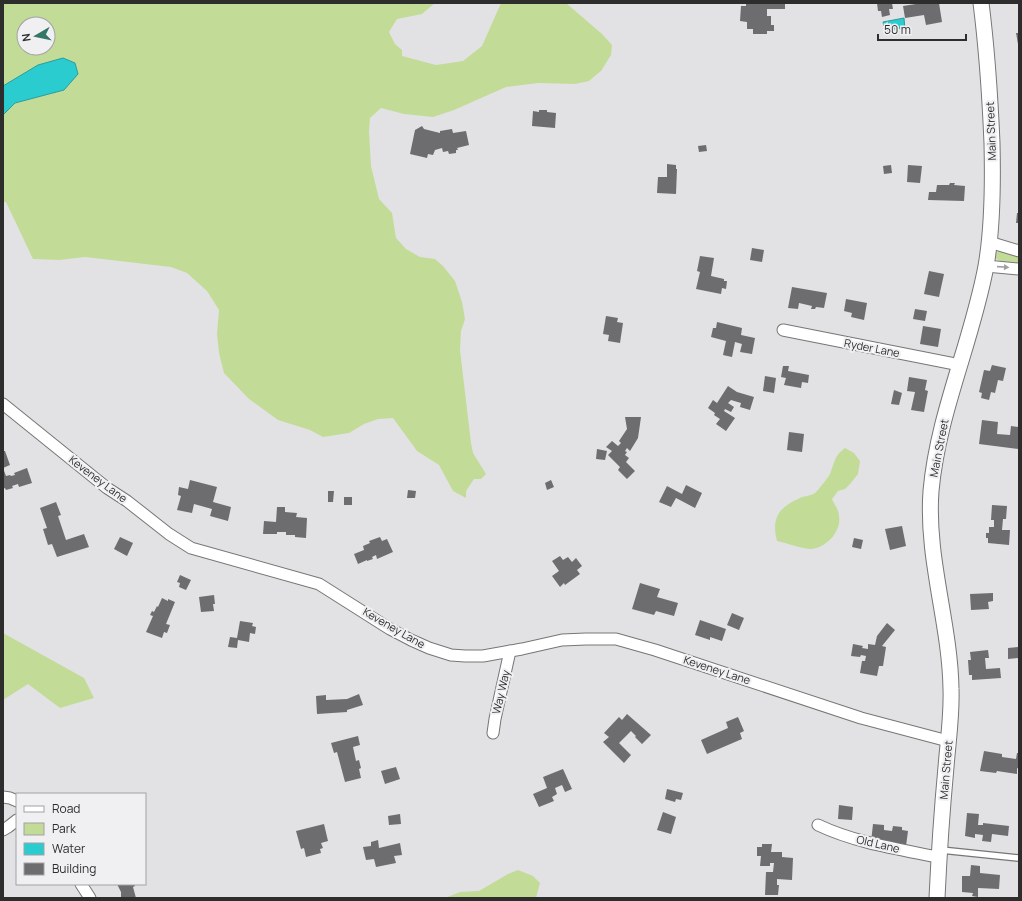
<svg xmlns="http://www.w3.org/2000/svg" width="1022" height="901" viewBox="0 0 1022 901" font-family="Manrope,sans-serif">
	<style>
		.green { fill: #c2dc98; fill-rule: evenodd }
		.water { fill: #2acccf; stroke: #2b9c9f }
		.building { fill: #6d6d6f }
		.lines { fill: none; stroke-linecap: round; stroke-linejoin: round }
		.lane-casing { stroke: #767677; stroke-width: 8 }
		.street-casing { stroke: #767677; stroke-width: 13 }
		.secondary-casing { stroke: #767677; stroke-width: 17 }
		.lane { stroke: #fff; stroke-width: 5.5 }
		.street { stroke: #fff; stroke-width: 11 }
		.secondary { stroke: #fff; stroke-width: 15 }
		.oneway { fill: #a0a0a1 }
		.labels { text-anchor: middle; stroke-width: 4; stroke-linejoin: round; paint-order: stroke }
		.street-label { font-size: 11px; fill: #2d2d2e; stroke: #f0f0f2 }
	</style>
	<rect width="100%" height="100%" fill="#e2e2e4"/>
	<g class="green">
		<path d="M3,3H435L422,14L397,19L389,32L395,44L402,50V56L436,65L463,61L482,46L501,3H566L602,34L612,45L611,55L601,71L589,81L575,84L538,83L506,87L454,110L433,117L404,114L381,108L370,118L369,131L371,166L379,199L392,213L396,238L406,249L420,257L435,259L443,266L455,281L462,302L465,319L461,331L460,350L471,443L473,453L486,474L481,479H474L466,491V498L453,491L439,465L417,451L393,418L378,419L364,424L349,433L323,437L310,430L278,420L249,399L224,373L219,353L217,334L219,310L207,291L187,273L171,267L85,257L59,260L33,259L6,202H3V115L14,103L64,90L6,84L3,86ZM24,24H48V48H24Z"/>
		<path d="M999,251L1019,256V263L1000,261L995,258V254Z"/>
		<path d="M845,448L854,453L860,461L858,474L850,484L845,489L838,491L832,499C834,504 839,510 839,516C842,531 826,548 811,549C802,549 787,543 777,541C771,518 779,507 800,498C804,496 811,496 815,493C817,492 829,476 830,474C835,462 834,456 845,448Z"/>
		<path d="M3,633L84,678L94,698L60,708L28,684L3,700Z"/>
		<path d="M518,870L533,876L540,883L536,898H445L460,892L479,891L508,874Z"/>
	</g>
	<g class="water">
		<path d="M904,18L905,30H901L900,28L885,31L883,22Z"/>
		<path d="M63,58L75,63L78,74L64,90L15,103L3,115V86L38,65Z"/>
	</g>
	<g class="building">
		<path d="M746,3H785V9H767V16H771V25H774V31H767V34H753V29H747V22L740,21L741,6H746Z"/>
		<path d="M877,3H892L893,9H889L890,15L882,17L881,11H878Z"/>
		<path d="M922,3H939L942,22L926,25L924,15L905,18L903,6Z"/>
		<path d="M1016,33H1019V43L1018,44Z"/>
		<path d="M539,110H547V112L556,113L555,128L532,126L533,111L539,112Z"/>
		<path d="M422,126L424,129L440,133V131L452,129L453,133L466,131L469,145L457,148L458,150H456V153L449,154L448,151L443,152L442,148L435,150L433,155L428,154L427,158L410,154L415,130Z"/>
		<path d="M706,145L707,151L699,152L698,146Z"/>
		<path d="M667,164L676,165V169H677L676,194L657,193L658,177H667Z"/>
		<path d="M891,165L892,173L884,174L883,166Z"/>
		<path d="M908,165L922,166L920,183L907,182Z"/>
		<path d="M950,183H955L954,185L965,186L964,201L928,200L929,192H936L937,185H949Z"/>
		<path d="M1017,213H1019V223H1016Z"/>
		<path d="M752,248L764,250L762,262L750,260Z"/>
		<path d="M700,256L714,258L711,276L724,279V281H727L726,289L722,288L721,294L696,289L700,272L697,271Z"/>
		<path d="M929,271L944,274L939,297L924,294Z"/>
		<path d="M792,287L827,293L824,308L816,307L815,309H811L812,306L799,303L798,309L788,308Z"/>
		<path d="M846,299L867,303L864,320L851,317L852,313L844,311Z"/>
		<path d="M915,309L927,311L925,321L913,319Z"/>
		<path d="M606,316L618,318L617,322L623,323L620,343L608,341L609,335L603,334Z"/>
		<path d="M717,322L742,328L741,335L755,338L752,354L740,352L742,344L735,342L732,357L723,355L726,341L711,337L713,328H716Z"/>
		<path d="M923,326L941,329L938,347L920,344Z"/>
		<path d="M992,365L1006,368L1003,381L998,380L995,393L991,392L989,400L981,398L982,393L979,392L984,370L990,371Z"/>
		<path d="M783,366H789L788,371L809,375L808,383L802,382L801,388L784,385L786,378L781,377Z"/>
		<path d="M765,376L776,378L774,393L763,391Z"/>
		<path d="M909,377L927,380L925,390L928,391L924,412L911,410L915,392L907,391Z"/>
		<path d="M728,386L737,392L754,397L750,410L740,407L741,403L731,400L728,403L734,407L731,412L725,409L724,411L735,418L726,431L716,424L720,419L714,415L715,413L708,408L713,400L717,403Z"/>
		<path d="M894,390L902,393L899,405L891,404Z"/>
		<path d="M625,417H641L638,438L630,451L627,448L625,451L627,452L625,455L629,458L626,462L635,471L627,479L618,470L620,467L608,455L612,451L606,447L612,441L618,446L621,443L619,441L627,429Z"/>
		<path d="M982,420L998,422L997,434L1010,435L1011,426L1019,427V449L979,444Z"/>
		<path d="M789,432L804,434L802,452L787,450Z"/>
		<path d="M597,449L607,451L605,460L596,459Z"/>
		<path d="M3,451H5L10,465L3,468L6,476L10,475L11,476L15,475L14,473L27,468L32,483L19,487L18,484L12,486L13,488L6,490L5,488L3,489Z"/>
		<path d="M190,480L217,487L213,502L231,507L228,521L210,516L212,509L194,504L192,513L177,510L181,496L178,495L179,487L188,489Z"/>
		<path d="M551,480L554,487L547,490L545,483Z"/>
		<path d="M686,485L702,493L695,508L676,498L671,507L659,502L667,486L682,494Z"/>
		<path d="M408,490L416,491L415,498H407Z"/>
		<path d="M328,491H334L333,502H328Z"/>
		<rect x="344" y="497" width="8" height="8"/>
		<path d="M56,502L61,515L58,516L66,540L84,534L89,547L57,557L52,544L48,545L43,529L47,528L40,508Z"/>
		<path d="M992,505L1007,506L1006,519H1003L1002,530H1010L1009,545L988,543V538H986V533H989V527H994V520H991Z"/>
		<path d="M277,507H285V512L297,513L296,517L307,518L306,538L295,537V535H286V532H277V534H263L264,521L276,522Z"/>
		<path d="M902,526L906,546L890,550L885,529Z"/>
		<path d="M120,537L133,543L127,556L114,549Z"/>
		<path d="M380,537L382,541L387,539L393,552L377,559L376,555L372,557L373,559L367,561V560L358,564L354,554L364,550L363,546L370,543L369,541Z"/>
		<path d="M854,538L863,540L861,549L852,547Z"/>
		<path d="M560,556L563,560L568,557L572,562L576,558L582,566L577,570L580,574L565,585L564,583L560,587L552,576L559,571L552,561Z"/>
		<path d="M180,575L191,580L186,590L179,587L180,583L177,582Z"/>
		<path d="M640,583L660,589L657,597L678,603L674,616L656,611L654,615L632,609Z"/>
		<path d="M993,593V601L988,602L989,609L971,610L970,594Z"/>
		<path d="M214,595L215,604H213L214,611L201,612L199,597Z"/>
		<path d="M162,598L168,601V599L175,602L166,624L170,625L167,633L164,632L162,638L146,632L153,616L150,615L152,611L154,612L157,606L158,607Z"/>
		<path d="M732,613L744,618L739,630L727,625Z"/>
		<path d="M700,620L726,629L722,641L710,637V640L695,635Z"/>
		<path d="M240,621L253,623L252,626L256,627L255,634L250,633L249,642L238,640L237,648L228,647L230,637L237,638Z"/>
		<path d="M887,623L895,630L882,646L886,647L883,666H879L877,676L860,673L862,661H865L866,656L861,655L860,657L851,656L853,644L863,646L862,648L868,649V644L875,645L877,636Z"/>
		<path d="M1018,647L1019,658L1008,659V648Z"/>
		<path d="M988,650L989,658H985L986,669L1000,668L1001,678L972,680V675H969L968,660H971L970,652Z"/>
		<path d="M359,694L363,705L347,710V712L317,714L316,696L326,695V700L347,699Z"/>
		<path d="M627,714L651,735L642,744L635,737L636,736L631,731L619,743L631,755L624,763L603,742L609,737L604,733L619,717L622,720Z"/>
		<path d="M738,717L744,731L740,733L742,739L707,754L701,740L728,728L726,722Z"/>
		<path d="M358,736L360,745L353,747L356,761L359,760L361,768L359,769L361,778L345,782L337,752L334,753L331,743Z"/>
		<path d="M984,751L1002,754V757L1016,759L1017,753H1019V769L1017,768V774L997,771L996,773L980,771Z"/>
		<path d="M396,767L400,779L385,784L381,771Z"/>
		<path d="M563,769L572,789L565,792L562,785L555,788L557,794L552,797L554,801L539,807L533,794L547,788L543,777Z"/>
		<path d="M667,789L683,793L681,800L676,799L675,802L665,799Z"/>
		<path d="M839,805L853,807L852,820L838,819Z"/>
		<path d="M663,812L676,817L671,834L657,830Z"/>
		<path d="M967,813L979,814L978,825H983V823L1009,826L1008,836L992,834L991,842L982,841L983,835L975,834V838L965,836Z"/>
		<path d="M400,814L401,824L389,825L388,816Z"/>
		<path d="M324,824L328,841L321,843L323,848L320,849L321,853L306,857L304,848L301,849L296,831Z"/>
		<path d="M873,824L884,825V830L892,831L893,826L902,827V830L908,831L906,846L871,842Z"/>
		<path d="M378,840L379,848L400,843L402,855L394,856L396,863L376,867L374,859L366,860L363,847L371,846V842Z"/>
		<path d="M762,844H772L771,852H782V857L793,858L792,880L777,879V885H779L778,895H765L766,872H773L774,863H770V866H760L761,856H757V847H762Z"/>
		<path d="M971,865L980,866V873L1000,875L999,889L978,888V897L972,896L973,893L962,892V876H970Z"/>
		<path d="M117,884H134L135,886L133,887L136,898H121V892Z"/>
	</g>
	<g class="lines">
		<defs>
			<path id="lane" d="M941,850L1019,858"/>
			<g id="street">
				<path d="M989,242L1019,251"/>
				<path d="M986,266L1019,269"/>
				<path d="M783,330L960,365"/>
				<path d="M3,404L107,488L127,501L169,534L191,548L319,584L390,629L411,640L429,648L451,655L465,656H483L522,649L562,640L586,639H616L655,650L861,718L948,741"/>
				<path d="M493,733L495,719L510,651"/>
				<path d="M3,797L10,798L17,801"/>
				<path d="M818,825C856,843 898,849 938,857"/>
				<path d="M3,830L8,827L17,820"/>
				<path d="M81,884L90,898"/>
			</g>
			<path id="secondary" d="M937,898C939,854 942,810 946,767C948,741 952,715 951,689C950,623 926,558 931,491C938,413 972,342 986,266C993,226 993,184 992,143C990,96 987,50 981,3"/>
		</defs>
		<use href="#lane" class="lane-casing"/>
		<use href="#street" class="street-casing"/>
		<use href="#secondary" class="secondary-casing"/>
		<use href="#lane" class="lane"/>
		<use href="#street" class="street"/>
		<use href="#secondary" class="secondary"/>
	</g>
	<defs><path id="oneway-solid" d="M-6-.8H1V-3.2L6.5 0L1 3.2V.8H-6Z"/></defs>
	<use class="oneway" href="#oneway-solid" transform="translate(1003 267) rotate(4)"/>
	<g class="labels">
		<g class="street-label">
			<text transform="translate(991 131) rotate(-92)" y="4">Main Street</text>
			<text transform="translate(872 348) rotate(11)" y="4">Ryder Lane</text>
			<text transform="translate(939 448) rotate(-79)" y="4">Main Street</text>
			<text transform="translate(98 479) rotate(37)" y="4">Keveney Lane</text>
			<text transform="translate(394 628) rotate(30)" y="4">Keveney Lane</text>
			<text transform="translate(717 670) rotate(18)" y="4">Keveney Lane</text>
			<text transform="translate(501 692) rotate(-77)" y="4">Way Way</text>
			<text transform="translate(946 770) rotate(-85)" y="4">Main Street</text>
			<text transform="translate(878 844) rotate(13)" y="4">Old Lane</text>
		</g>
	</g>
	<rect width="1022" height="901" fill="none" stroke="#2d2d2e" stroke-width="8"/>
	<rect x="16" y="793" width="130" height="92" fill="#f0f0f2" stroke="#a2a2a4"/>
	<rect x="24" y="806" width="20" height="6" fill="#ffffff" stroke="#a2a2a4"/>
	<text x="52" y="813" font-size="12" fill="#2d2d2e">Road</text>
	<rect x="24" y="823" width="20" height="12" fill="#c2dc98" stroke="#a2a2a4"/>
	<text x="52" y="833" font-size="12" fill="#2d2d2e">Park</text>
	<rect x="24" y="843" width="20" height="12" fill="#2acccf" stroke="#a2a2a4"/>
	<text x="52" y="853" font-size="12" fill="#2d2d2e">Water</text>
	<rect x="24" y="863" width="20" height="12" fill="#6d6d6f" stroke="#a2a2a4"/>
	<text x="52" y="873" font-size="12" fill="#2d2d2e">Building</text>
	<g transform="translate(36 36) rotate(261)"><circle r="19" fill="#f0f0f2" stroke="#a2a2a4"/>
	<path d="M0-3L7 15L0 10L-7 15Z" fill="#357766"/>
	<text y="-6" font-size="11" font-weight="bold" text-anchor="middle" fill="#2d2d2e">N</text>
	</g>
	<path d="M878 34v6h88v-6" fill="none" stroke="#2d2d2e" stroke-width="2"/>
	<text x="884" y="34" font-size="12" fill="#2d2d2e" stroke="#f0f0f2" stroke-width="3" paint-order="stroke">50 m</text>
</svg>
